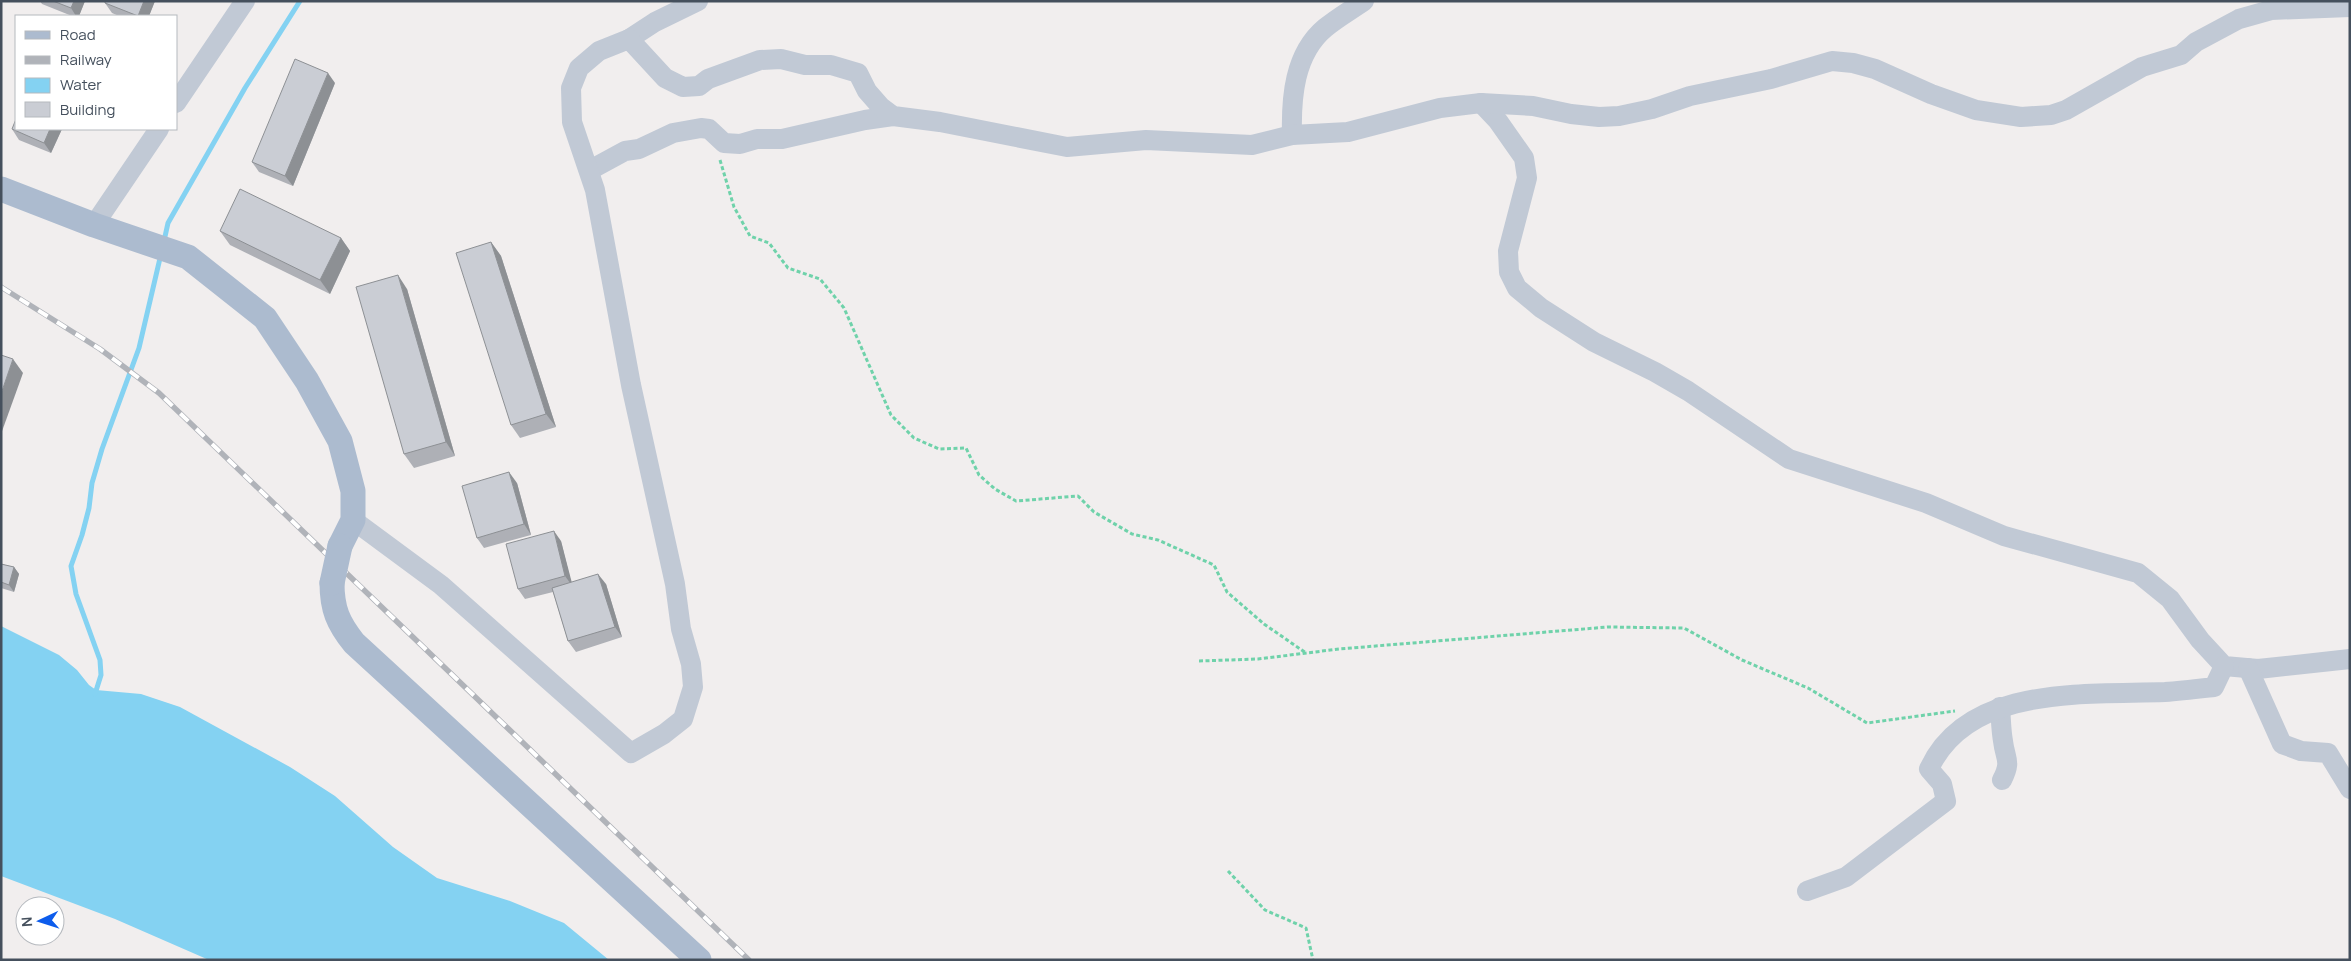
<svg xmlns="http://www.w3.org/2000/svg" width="2351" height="961" viewBox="0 0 2351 961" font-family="Manrope,sans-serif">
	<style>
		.water { fill: #84d2f2 }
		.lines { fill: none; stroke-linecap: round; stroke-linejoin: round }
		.stream { stroke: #84d2f2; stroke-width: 5 }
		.path { stroke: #6fd2aa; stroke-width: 3; stroke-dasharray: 4 2.5; stroke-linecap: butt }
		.minor { stroke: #c1c9d5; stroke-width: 20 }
		.major { stroke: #acbbcf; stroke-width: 25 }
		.rail-casing { stroke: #b0b3b9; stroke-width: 5.5 }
		.rail { stroke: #fff; stroke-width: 4; stroke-dasharray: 11; stroke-linecap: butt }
		.major-bridge { stroke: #acbbcf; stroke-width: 25 }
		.wall { fill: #aeb0b6 }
		.shaded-wall { fill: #8d9094 }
		.building { fill: #cacdd4; stroke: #8d9094 }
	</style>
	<rect width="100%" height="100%" fill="#f1eeee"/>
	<path class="water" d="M1,626L59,655L77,670L89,685L96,690L141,694L180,707L290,767L335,796L393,847L437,878L510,901L564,923L609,960H209L115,919L1,876Z"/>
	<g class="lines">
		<g class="stream">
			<path d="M164,241L168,223L245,88L300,1"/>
			<path d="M95,694L101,675L100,660L76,594L71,566L82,535L89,508L92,483L102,449L139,348L161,254"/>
		</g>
		<g class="path">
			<path d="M720,160L734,207L750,236L769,243L788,268L820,279L844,308L891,415L914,438L939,449L966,448L979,475L995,489L1016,501L1078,496L1094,512L1132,534L1158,540L1214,565L1227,592L1264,624L1306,653"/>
			<path d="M1199,661L1258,659L1339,649L1608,627L1684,628L1742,660L1808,688L1867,723L1955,711"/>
			<path d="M1228,871L1265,910L1306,928L1313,960"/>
		</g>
		<g class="minor">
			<path d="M629,39L655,22L698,1"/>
			<path d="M176,103L245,1"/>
			<path d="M1481,103L1498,121L1524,158L1527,178L1508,251L1509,272L1517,288L1541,308L1594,342L1655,372L1688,391L1789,459L1926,503L2004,536L2138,573L2170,599L2200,640L2224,666L2258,669L2350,659"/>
			<path d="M1292,135C1291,98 1294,54 1325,28C1337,18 1351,10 1364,1"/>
			<path d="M590,170L625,151L639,149L673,133L701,128L709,129L724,143L740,144L757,139H782L865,120L893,116"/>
			<path d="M94,225L159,129"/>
			<path d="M353,520L441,585L631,753L664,734L683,719L693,687L691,664L681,629L675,584L631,385L595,190L572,122L571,88L579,68L599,51L629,39L665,78L683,87L699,86L708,79L760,60L781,59L805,65H831L858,73L867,91L881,107L893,116L940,122L1067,147L1146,140L1252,145L1292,135L1348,132L1440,108L1481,103L1533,106L1571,114L1599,117L1619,116L1652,109L1690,96L1771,79L1832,61L1853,63L1875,69L1931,94L1976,110L2021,117L2051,115L2066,110L2142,67L2181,55L2196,42L2239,19L2271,10L2350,7"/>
			<path d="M2248,668L2282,744L2301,751L2328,753L2350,789"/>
			<path d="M2000,707C2001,718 2001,730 2003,741C2005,759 2012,761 2002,780"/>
			<path d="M1807,891L1846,877L1946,801L1942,784L1929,769C1968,684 2087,695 2165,692C2181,691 2197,689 2214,687L2224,666"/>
		</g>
		<g class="major">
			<path d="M1,189L94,225L188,257L265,318L307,381L340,441L353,491V520L340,546"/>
			<path d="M332,583C332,609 338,623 354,643L699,960"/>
		</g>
		<defs>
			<path id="rail" d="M1,287L100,349L159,393L749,960"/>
		</defs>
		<use href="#rail" class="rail-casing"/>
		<use href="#rail" class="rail"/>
		<path class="major-bridge" d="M332,583L340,546"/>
	</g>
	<g class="wall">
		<path d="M40,1H85L79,16H72L42,4Z"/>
		<path d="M105,1H155L149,16H119L112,13L105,3Z"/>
		<path d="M335,83L293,186L259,172L252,162Z"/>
		<path d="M12,129H62L51,153L19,140Z"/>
		<path d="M220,231L341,238L350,251L330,294L230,245Z"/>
		<path d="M491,242L501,256L556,427L520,438L511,425Z"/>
		<path d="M407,289L455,456L414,468L404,454Z"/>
		<path d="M517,483L531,535L484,548L477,538Z"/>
		<path d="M561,541L571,582L606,584L622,637L576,652L568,641L553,592L525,599L518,589Z"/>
		<path d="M1,564L14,567L19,574L14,592L1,588Z"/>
	</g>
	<g class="shaded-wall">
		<path d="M74,1H85L79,16H76L71,8Z"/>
		<path d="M144,1H155L149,16H138Z"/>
		<path d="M328,73L335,83L293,186L285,176Z"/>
		<path d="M50,129H62L51,153L44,143Z"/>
		<path d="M341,238L350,251L330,294L320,280Z"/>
		<path d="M491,242L501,256L556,427L546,414Z"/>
		<path d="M398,275L407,289L455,456L446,442Z"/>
		<path d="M13,359L23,373L1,434V394Z"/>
		<path d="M509,472L517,483L531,535L524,524Z"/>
		<path d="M554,531L561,541L573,587L565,576Z"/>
		<path d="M14,567L19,574L14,592L9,585Z"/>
		<path d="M598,574L606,584L622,637L615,627Z"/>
	</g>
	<g class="building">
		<path d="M53,1H74L71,8Z"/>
		<path d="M105,1H144L138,16L105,3Z"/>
		<path d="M295,59L328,73L285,176L252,162Z"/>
		<path d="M16,119V129H50L44,143L12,129Z"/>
		<path d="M240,189L341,238L320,280L220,231Z"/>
		<path d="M491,242L546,414L511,425L456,253Z"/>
		<path d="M398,275L446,442L404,454L356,287Z"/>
		<path d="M1,355L13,359L1,394Z"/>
		<path d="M509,472L524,524L477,538L462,486Z"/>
		<path d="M554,531L565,576L518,589L506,544Z"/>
		<path d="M1,564L14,567L9,585L1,582Z"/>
		<path d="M598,574L615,627L568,641L552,588Z"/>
	</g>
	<rect width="2351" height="961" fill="none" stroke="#45505d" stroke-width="5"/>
	<rect x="15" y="15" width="162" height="115" fill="#ffffff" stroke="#b5b9be"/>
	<rect x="25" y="31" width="25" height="8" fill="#acbbcf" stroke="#b5b9be"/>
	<text x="60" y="40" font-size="15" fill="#45505d">Road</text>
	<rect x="25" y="56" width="25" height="8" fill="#b0b3b9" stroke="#b5b9be"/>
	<text x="60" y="65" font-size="15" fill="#45505d">Railway</text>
	<rect x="25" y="78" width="25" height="15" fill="#84d2f2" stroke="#b5b9be"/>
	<text x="60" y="90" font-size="15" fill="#45505d">Water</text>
	<rect x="25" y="102" width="25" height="15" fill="#cacdd4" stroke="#b5b9be"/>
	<text x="60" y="115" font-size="15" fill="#45505d">Building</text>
	<g transform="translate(40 921) rotate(266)"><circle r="24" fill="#ffffff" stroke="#b5b9be"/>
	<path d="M0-4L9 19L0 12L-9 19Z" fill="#0d5cec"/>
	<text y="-8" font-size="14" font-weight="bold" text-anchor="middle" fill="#45505d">N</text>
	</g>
</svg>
